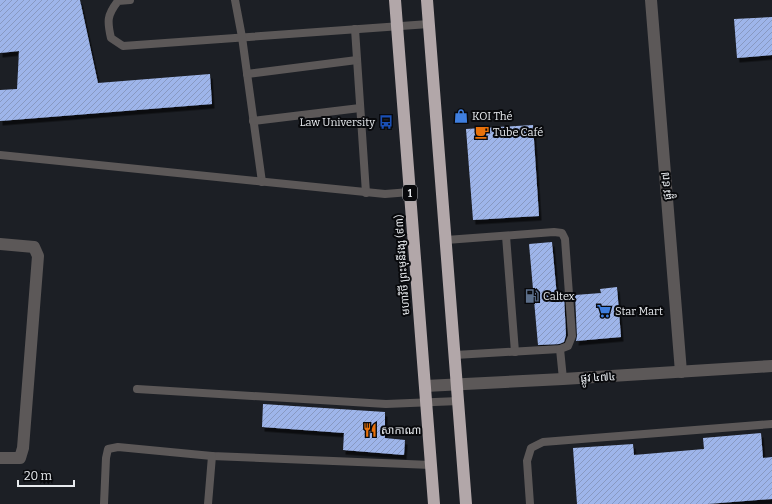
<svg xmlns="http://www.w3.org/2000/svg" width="772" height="504" viewBox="0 0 772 504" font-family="Bitter,'Noto Sans Khmer',serif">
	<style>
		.building { fill: url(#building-hatch); filter: url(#shadow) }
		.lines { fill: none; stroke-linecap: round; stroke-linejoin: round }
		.lane { stroke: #5c5858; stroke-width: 8 }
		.street { stroke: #5c5858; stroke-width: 12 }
		.highway { stroke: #b2a7a9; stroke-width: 12 }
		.labels { text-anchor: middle; stroke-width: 4; stroke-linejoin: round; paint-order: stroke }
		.shield { fill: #08090c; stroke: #a4a6aa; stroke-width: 1 }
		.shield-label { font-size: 10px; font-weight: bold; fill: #e7eaee }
		.poi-label { font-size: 11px; fill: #e7eaee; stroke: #08090c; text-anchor: start }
		.street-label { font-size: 11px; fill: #e7eaee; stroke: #08090c }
	</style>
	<defs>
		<pattern id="building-hatch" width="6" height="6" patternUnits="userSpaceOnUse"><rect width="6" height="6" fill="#9eb5ea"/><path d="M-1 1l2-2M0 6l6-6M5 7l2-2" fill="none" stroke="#8899c1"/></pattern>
		<filter id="shadow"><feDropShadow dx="2.5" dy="4.5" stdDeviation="0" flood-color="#0009"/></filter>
	</defs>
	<rect width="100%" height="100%" fill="#1c1f25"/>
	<g class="building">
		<path d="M0,0H80L98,83L210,74L212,104L0,121V90L17,89L19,51L0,53Z"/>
		<path d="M772,17V55L737,58L734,19Z"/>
		<path d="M533,125L539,216L473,220L466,129Z"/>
		<path d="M552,242L557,297L564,296L566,335L564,342L559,344L538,345L529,244Z"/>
		<path d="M617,287L621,337L576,341L577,336L575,295L601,293L600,289Z"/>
		<path d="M263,404L385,412V438L405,440L404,455L343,450L344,433L262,427Z"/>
		<path d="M761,433L763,458L772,457V499L707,504H577L573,448L633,444L634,455L704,449L703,438Z"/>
	</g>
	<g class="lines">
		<g class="lane">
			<path d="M130,0L118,1C107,15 107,21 111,38L123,46L429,24"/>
			<path d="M235,0L242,37L262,182"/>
			<path d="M355,29L366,193"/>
			<path d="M247,74L357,60"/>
			<path d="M253,121L360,108"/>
			<path d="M0,155L385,194L410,192"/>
			<path d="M506,236L515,352"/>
			<path d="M446,240L554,232L562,233L565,239L572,336L568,346L560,349L455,355"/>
			<path d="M560,349L563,379"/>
			<path d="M137,389L386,404L459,401"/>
			<path d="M104,504L106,458L108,449L118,447L212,456L431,465"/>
			<path d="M208,504L212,456"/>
			<path d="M530,504L527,461L531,448L543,442L772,424"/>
		</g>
		<g class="street">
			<path d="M651,0L681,372"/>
			<path d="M0,244L34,247L38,256L23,448L20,458H0"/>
			<path d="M425,386L563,379L772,366"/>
		</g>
		<g class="highway">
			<path d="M395,0L434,504"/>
			<path d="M427,0L466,504"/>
		</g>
	</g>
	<defs>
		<symbol id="shop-bare" viewBox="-9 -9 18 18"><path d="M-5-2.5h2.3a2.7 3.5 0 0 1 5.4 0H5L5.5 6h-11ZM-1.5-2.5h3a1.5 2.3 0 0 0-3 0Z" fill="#3f7fe0" stroke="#08090c" stroke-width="2.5" paint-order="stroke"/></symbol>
		<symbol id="bus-bare" viewBox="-9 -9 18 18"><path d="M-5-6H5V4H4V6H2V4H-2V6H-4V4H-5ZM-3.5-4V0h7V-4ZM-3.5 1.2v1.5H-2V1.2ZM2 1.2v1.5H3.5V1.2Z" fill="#1a4fb4" stroke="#08090c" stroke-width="2.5" paint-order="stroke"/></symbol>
		<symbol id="cafe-bare" viewBox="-9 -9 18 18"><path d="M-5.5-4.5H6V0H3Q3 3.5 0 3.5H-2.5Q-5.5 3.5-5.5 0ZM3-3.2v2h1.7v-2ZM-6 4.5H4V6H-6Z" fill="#e8710a" stroke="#08090c" stroke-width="2.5" paint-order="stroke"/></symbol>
		<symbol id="fuel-bare" viewBox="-9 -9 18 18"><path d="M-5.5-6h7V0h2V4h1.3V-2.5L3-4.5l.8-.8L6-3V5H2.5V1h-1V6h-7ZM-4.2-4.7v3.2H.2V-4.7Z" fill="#5c6f8a" stroke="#08090c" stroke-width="2.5" paint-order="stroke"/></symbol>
		<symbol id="supermarket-bare" viewBox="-9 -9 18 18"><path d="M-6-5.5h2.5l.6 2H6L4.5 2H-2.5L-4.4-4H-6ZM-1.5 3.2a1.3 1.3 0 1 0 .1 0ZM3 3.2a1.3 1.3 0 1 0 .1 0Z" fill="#3f7fe0" stroke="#08090c" stroke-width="2.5" paint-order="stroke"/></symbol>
		<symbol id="restaurant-bare" viewBox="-9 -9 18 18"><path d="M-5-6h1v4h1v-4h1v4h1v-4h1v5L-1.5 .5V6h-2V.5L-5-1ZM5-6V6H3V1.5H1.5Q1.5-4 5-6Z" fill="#e8710a" stroke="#08090c" stroke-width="2.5" paint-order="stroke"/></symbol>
	</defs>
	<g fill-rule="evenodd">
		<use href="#shop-bare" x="451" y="106" width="20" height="20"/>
		<use href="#bus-bare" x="376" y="112" width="20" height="20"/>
		<use href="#cafe-bare" x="472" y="122" width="20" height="20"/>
		<use href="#fuel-bare" x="522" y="286" width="20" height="20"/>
		<use href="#supermarket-bare" x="594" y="301" width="20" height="20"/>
		<use href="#restaurant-bare" x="360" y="420" width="20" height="20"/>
	</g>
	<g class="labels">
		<rect class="shield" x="403" y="185" width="14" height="16" rx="3"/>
		<g class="shield-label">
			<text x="410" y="197">1</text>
		</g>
		<g class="poi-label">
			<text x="472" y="120">KOI Thé</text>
			<text x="375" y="126" text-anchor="end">Law University</text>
			<text x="493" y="136">Tube Café</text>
			<text x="543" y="300">Caltex</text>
			<text x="615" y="315">Star Mart</text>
			<text x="381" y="434">សាកាណា</text>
		</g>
		<g class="street-label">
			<text transform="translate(666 186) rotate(-95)" y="4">ផ្លូវ ៩៧</text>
			<text transform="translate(402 265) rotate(-94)" y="4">មហាវិថី ព្រះមុនីវង្ស (៩៣)</text>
			<text transform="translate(598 377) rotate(-3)" y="4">ផ្លូវ ៤៧៤</text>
		</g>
	</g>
	<path d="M18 480v6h56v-6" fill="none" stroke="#e7eaee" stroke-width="2"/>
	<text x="24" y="480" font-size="12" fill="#e7eaee" stroke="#08090c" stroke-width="3" paint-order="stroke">20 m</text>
</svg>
